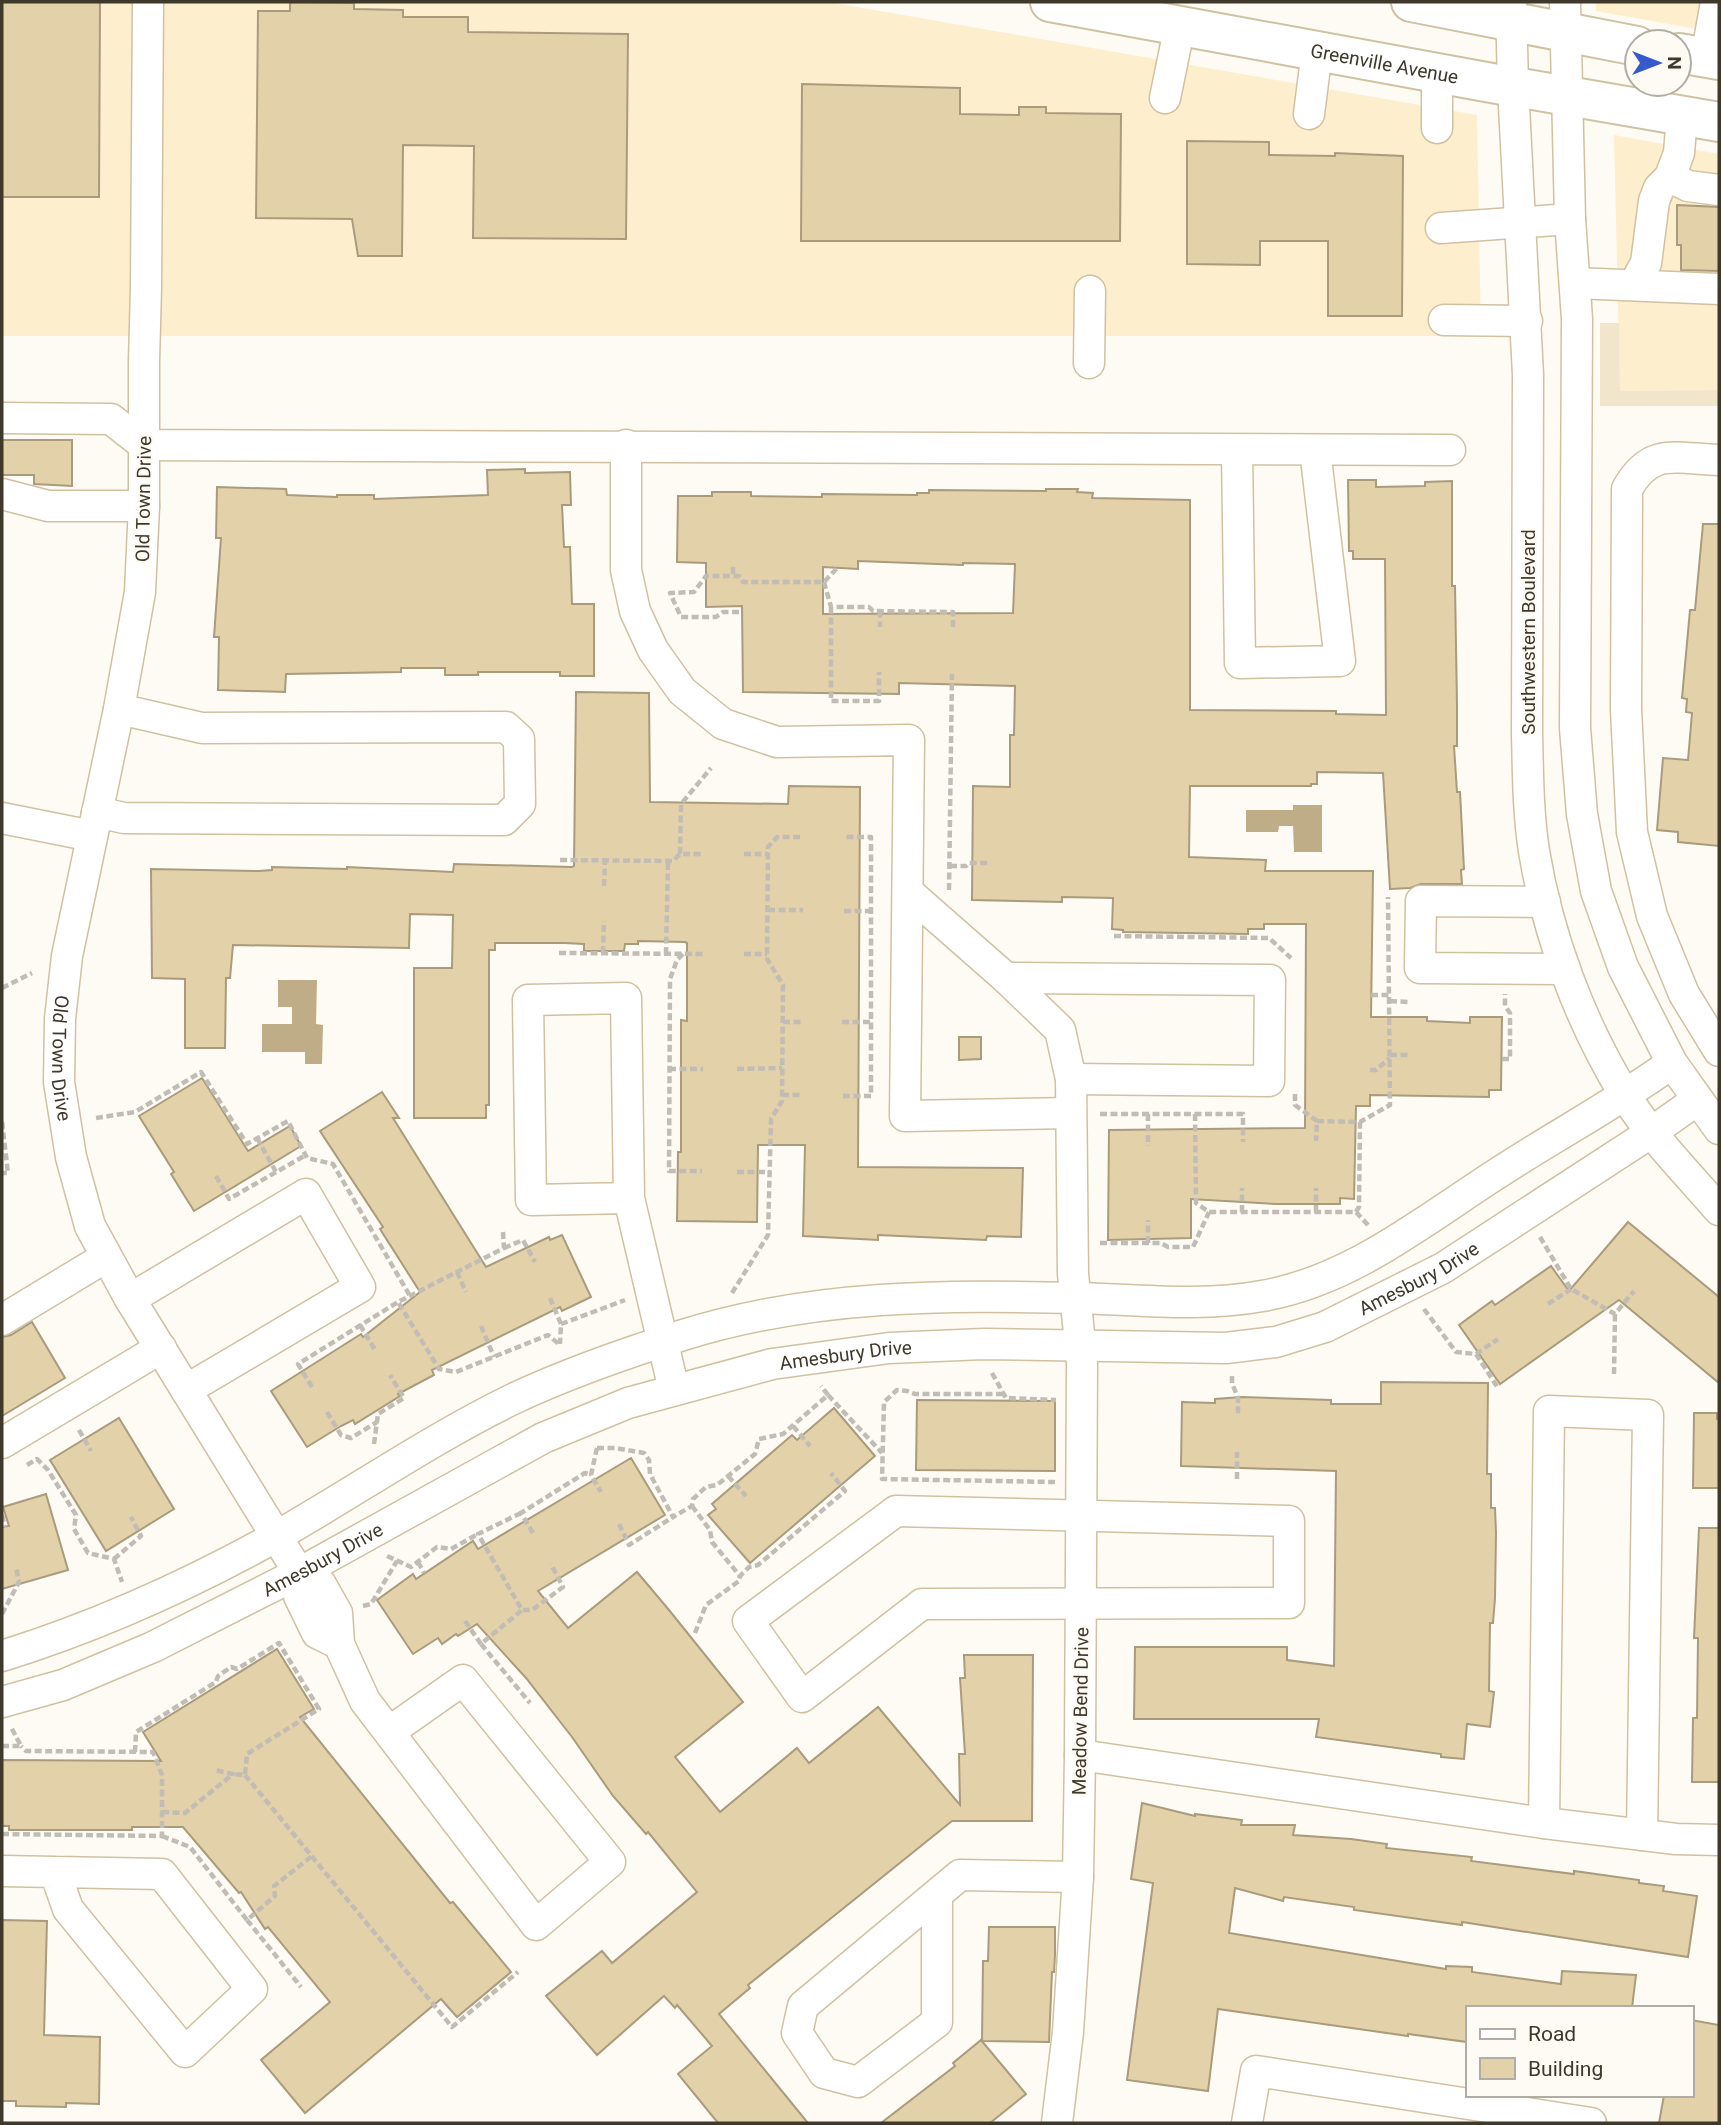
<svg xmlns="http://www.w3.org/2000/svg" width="1721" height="2125" viewBox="0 0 1721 2125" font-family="Roboto,sans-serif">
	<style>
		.built { fill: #fdeecd }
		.green { fill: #f1e5cb }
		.water { fill: #bead87 }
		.building { fill: #e3d1aa; stroke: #a99b7c; stroke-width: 2; fill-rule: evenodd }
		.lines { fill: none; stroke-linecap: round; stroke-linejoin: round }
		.minor-casing { stroke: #d0c1a1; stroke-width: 33 }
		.major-casing { stroke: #d0c1a1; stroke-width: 42 }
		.path { stroke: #c1bdb4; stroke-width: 4.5; stroke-dasharray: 7 3.5; stroke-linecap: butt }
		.minor { stroke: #fff; stroke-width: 30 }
		.major { stroke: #fff; stroke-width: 38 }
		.labels { text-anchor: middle; stroke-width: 5; stroke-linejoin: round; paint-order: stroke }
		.street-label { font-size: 19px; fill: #3f392c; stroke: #fefbf4 }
	</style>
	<rect width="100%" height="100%" fill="#fefbf4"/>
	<g class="built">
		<path d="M2,2H828L1477,115L1481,336H2Z"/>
		<path d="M1596,2H1719V33L1596,11Z"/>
		<path d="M1614,135L1719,154V390L1620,391Z"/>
	</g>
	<path class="green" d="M1600,323H1619L1620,391L1719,390V406H1600Z"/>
	<g class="water">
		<path d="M1293,805H1322V852H1294L1293,826H1279L1278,832H1246V810H1293Z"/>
		<path d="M278,980H317L316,1024L323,1025L322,1064H305V1052H262V1024H292V1007H278Z"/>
	</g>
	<g class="building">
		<path d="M2,2H100L99,197H2Z"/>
		<path d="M290,2L354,3V9L403,10V17H468V32L628,34L626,239L473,238L474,146L403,145L402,256H358L352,219L256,218L258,11H290Z"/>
		<path d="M802,84L960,88V114L1019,115V107H1046V113L1121,114L1120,241H801Z"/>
		<path d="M1187,141L1269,142V155L1335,156V153L1403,156L1402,316H1328V241H1260V265L1187,264Z"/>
		<path d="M1677,205L1719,207V271L1681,270V245H1677Z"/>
		<path d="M2,440H72V486L34,484V475H2Z"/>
		<path d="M525,469V473L570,472L571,505H562L564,547H570L572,604H594V676H560V672H478V675H445V668H401V672L286,674L285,692L218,690L219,637H214L221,538H216L217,487L286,489L287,495L337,497V495H374V499L488,495L487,470Z"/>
		<path d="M1348,480H1376V487L1425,486V482L1452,481V586H1455L1457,705V746H1454L1457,792H1460L1464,869L1461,870L1462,884H1421L1410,888L1390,889L1383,773L1317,772V784H1311V786H1190L1189,857L1266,860L1265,871H1373L1371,1017H1427V1021L1470,1023V1017H1502L1501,1090H1489V1097L1370,1095V1106H1356L1354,1199L1340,1198V1204H1275L1191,1199V1238L1108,1240L1109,1130L1305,1128L1306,924H1264V929H1248V934L1123,932V930L1112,929L1113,898L1062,897V902L972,900L973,786L1010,787V735H1014L1015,686L899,683V694L743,692L742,606L706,607V563L677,562L678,496H712V492H751V496L822,497V494L917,495V493H929V490L1046,491V489H1078L1077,492L1093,493L1092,498L1190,500V710L1336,711V714L1386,715L1385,559H1353V551H1349ZM858,561L963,565V563L1015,564L1013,613L823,614V567L858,569Z"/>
		<path d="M1703,524H1719V846L1678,842V832L1657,830L1663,758L1688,760L1692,713L1686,712L1687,699L1682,698L1690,610H1695Z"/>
		<path d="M576,692L649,693L650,802L788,804L789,786L860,787L858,1167L1023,1168L1021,1237L987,1236L986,1240L878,1235V1240L803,1236L805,1145H758L757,1222L677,1221L678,1152H681V1020L687,1021V943L685,942L638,941V944H625L624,951H584V944L564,943H495V950H489V1105H486V1118H414V968H452L453,915L410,914L409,948L233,945L230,978H226L225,1048H185V979L152,978L151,869L259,871L272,870V867L347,869V867L453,872L454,864L572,867L574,866Z"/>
		<path d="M959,1037H981V1059L959,1060Z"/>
		<path d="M202,1078L248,1151L290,1126L301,1146L194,1211L171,1174L174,1172L139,1116Z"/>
		<path d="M382,1092L399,1118H393L486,1267L549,1237L550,1240L562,1235L591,1297L562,1311L560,1307L432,1370L434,1375L398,1394L400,1396L355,1424L353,1420L341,1426L307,1447L271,1391L361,1334L363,1337L420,1292L380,1229L383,1227L320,1131Z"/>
		<path d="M1628,1222L1719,1297V1383L1619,1300L1500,1384L1459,1325L1492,1301L1495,1305L1551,1266L1569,1291Z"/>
		<path d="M32,1322L65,1378L2,1416V1337L11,1335Z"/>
		<path d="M1381,1382L1488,1383L1487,1474H1491V1508H1495L1496,1533L1495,1598L1493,1623H1490L1489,1691L1494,1692L1490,1727L1467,1724L1464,1759L1441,1757V1754L1316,1737L1319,1719H1134L1135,1647H1287V1660L1334,1666L1336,1471L1181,1466L1182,1402L1215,1403V1399L1242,1397L1331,1400V1404H1381Z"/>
		<path d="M917,1400L1055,1401V1471L916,1470Z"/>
		<path d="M834,1408L875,1456L750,1563L708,1515L716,1509L712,1504L792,1435L797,1440Z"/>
		<path d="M1694,1413H1717V1419H1719V1488H1693Z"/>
		<path d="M119,1418L174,1509L106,1551L50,1460Z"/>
		<path d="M631,1458L665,1515L538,1591L568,1628L637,1572L669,1610L743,1702L675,1757L720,1812L797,1748L809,1763L878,1707L960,1805L959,1754H965L960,1678H965L964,1655H1033L1032,1821H952L748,1985L750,1988L719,2014L808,2123H718L678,2074L712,2046L677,2005L675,2008L664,1996L597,2055L546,1996L602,1951L612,1963L697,1892L648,1832L646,1834L613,1796L572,1737L526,1678L477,1624L458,1636L456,1634L442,1644L438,1638L413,1654L377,1600L413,1574L416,1579L473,1541L478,1549Z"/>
		<path d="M46,1494L68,1570L2,1589V1527L9,1526L3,1507Z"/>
		<path d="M1699,1528H1719V1782H1692L1693,1718H1697L1698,1638H1694Z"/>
		<path d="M277,1649L314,1709L300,1717L450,1903L453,1902L511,1972L457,2017L441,1999L305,2113L261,2060L330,2002L268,1927L265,1929L241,1892L239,1893L183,1827H132V1830H9V1826H2V1760L161,1761L143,1732Z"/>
		<path d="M1142,1803L1195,1816V1814L1242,1820L1241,1825H1295L1293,1835L1351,1839L1387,1844L1386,1848L1472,1857L1471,1861L1574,1874V1871L1639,1880V1883L1664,1886L1663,1891L1697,1896L1688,1957L1462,1922V1925L1354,1910V1907L1284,1897L1283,1901L1235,1888L1229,1933L1446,1969V1966L1472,1967V1972L1561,1984L1562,1971L1636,1975L1632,2008H1467V2042L1408,2034V2036L1218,2009L1208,2091L1127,2080L1153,1883L1131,1879Z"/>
		<path d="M2,1920L47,1921L44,2035L100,2037L99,2104L66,2103V2107L16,2106V2101H2Z"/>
		<path d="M989,1927H1055V1955L1054,1972H1052L1049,2042L982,2041L983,1961H988Z"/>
		<path d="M1691,2020L1719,2025V2123H1659L1664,2095H1691Z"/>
		<path d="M981,2040L1026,2094L990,2123H881L955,2066L953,2063Z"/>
	</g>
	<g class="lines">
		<defs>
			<g id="minor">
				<path id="s1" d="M148,2L146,288L144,361V506L140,592L119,709L67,956L60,1019L59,1082L71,1157L90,1226L130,1299L299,1573"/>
				<path d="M1511,2L1513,87L1528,375L1527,734C1528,773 1528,813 1534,851C1548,936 1580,1022 1625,1095C1651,1137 1687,1173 1719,1210"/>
				<path d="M1565,2L1570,219L1577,319L1575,728L1582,814L1596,891L1623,967L1672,1063L1719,1129"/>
				<path d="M1706,58L1716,2"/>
				<path d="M1437,73V128"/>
				<path d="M1165,98L1180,25"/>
				<path d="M1309,114L1317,51"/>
				<path d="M1670,177L1688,186L1719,190"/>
				<path d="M1441,228L1570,219"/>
				<path d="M1575,283L1719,289"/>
				<path d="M1634,285L1646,263L1654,201L1659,188L1670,177L1679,153L1682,116"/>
				<path d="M1444,320L1527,321"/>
				<path d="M1089,363L1090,291"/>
				<path d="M2,418L111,419L144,445L1450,450"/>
				<path d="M626,445V570L635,611L653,650L682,691L723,724L777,742L909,740L905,1116L1071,1113"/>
				<path d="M1237,450L1240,663L1340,661L1315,450"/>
				<path d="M1719,460C1676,459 1651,446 1627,489L1626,709L1632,832L1652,916L1684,994L1719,1051"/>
				<path d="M2,494L48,506H144"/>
				<path d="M97,812L124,818L504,820L520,804L519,739L506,727L202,728L119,709"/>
				<path d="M2,818L92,836"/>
				<path d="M908,892L1006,978L1060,1030L1071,1079L1073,1274L1082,1363L1080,1755L1078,1877L1068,2032L1057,2123"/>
				<path d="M1545,902L1421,901L1420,968L1565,969"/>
				<path d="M1006,978L1270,980L1269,1081L1071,1079"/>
				<path d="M629,1198L531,1200L528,1000L626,998L629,1198L674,1390"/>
				<path d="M130,1299L306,1194L360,1287L186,1390"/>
				<path d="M2,1320L106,1257"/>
				<path d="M2,1443L161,1348"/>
				<path d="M896,1511L1289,1521V1603L922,1604L802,1697L748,1621Z"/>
				<path d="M299,1573L320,1583L337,1613L339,1644L365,1701L536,1925L610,1862L463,1680L389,1732"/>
				<path d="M299,1573V1596L317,1633L339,1644"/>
				<path d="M2,1656C98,1626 189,1585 277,1536C356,1491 431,1439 513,1399C568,1373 626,1353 683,1335C814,1294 946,1295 1081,1298C1141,1300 1203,1307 1262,1296C1350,1281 1422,1222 1495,1175C1553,1137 1615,1104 1672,1063"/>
				<path id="s2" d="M2,1702L63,1685L153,1647L299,1573L543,1438L628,1403L772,1364L889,1348L984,1344L1226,1348L1276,1342L1325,1327L1443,1268L1652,1132L1697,1100"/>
				<path d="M1080,1755L1544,1823L1676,1839L1719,1840"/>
				<path d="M1544,1823L1549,1411L1648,1415L1642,1835"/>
				<path d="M2,1871L162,1874L252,1989L185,2052L68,1909L55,1872"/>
				<path d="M937,1895V2022L858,2082L824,2073L797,2033L803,2006L960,1875L1078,1877"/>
				<path d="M1247,2123L1256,2071L1591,2123"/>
			</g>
			<g id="major">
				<path id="s3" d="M1050,2L1486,82L1719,122"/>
				<path d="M1411,2L1637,46"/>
				<path d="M1679,53L1719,60"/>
			</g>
		</defs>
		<use href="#minor" class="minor-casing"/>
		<use href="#major" class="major-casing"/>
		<g class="path">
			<path d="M733,567V576"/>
			<path d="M824,582L831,607H869L873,611L953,612V628"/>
			<path d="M831,607V701H879V672"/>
			<path d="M880,611V627"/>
			<path d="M739,612H723L716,617H681L670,593L694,592L706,576H739L743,582H824L839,566"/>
			<path d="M680,854L681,804L711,768"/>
			<path d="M744,854H768"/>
			<path d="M560,860L673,861L680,854H704"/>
			<path d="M950,866H966L969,863H991"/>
			<path d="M604,886L605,861"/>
			<path d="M949,890L952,674"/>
			<path d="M768,910H803"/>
			<path d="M844,911H871"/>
			<path d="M1114,936L1269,938L1291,958"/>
			<path d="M559,953L705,954"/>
			<path d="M603,953L604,921"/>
			<path d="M666,954L668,861"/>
			<path d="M683,954L677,960L670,979L669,1171H702"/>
			<path d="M744,954H767"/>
			<path d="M2,988L32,973"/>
			<path d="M1371,995H1389"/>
			<path d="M1390,1001L1408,1002"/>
			<path d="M783,1022H802"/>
			<path d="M842,1022H871"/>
			<path d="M1390,1055H1411"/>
			<path d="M1502,1059H1510V1013L1505,1006V994"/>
			<path d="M669,1069H703"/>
			<path d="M737,1069L782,1068"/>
			<path d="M1370,1070H1376L1390,1058"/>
			<path d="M1295,1094V1105L1317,1121L1316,1141"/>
			<path d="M782,1095H800"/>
			<path d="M843,1096H871V837H844"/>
			<path d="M1100,1114H1243V1142"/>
			<path d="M1148,1114V1146"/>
			<path d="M1195,1114L1196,1203L1209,1212H1356L1368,1225"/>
			<path d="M96,1118L135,1112L201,1072L247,1144L288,1121L307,1158L333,1164L410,1296"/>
			<path d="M1317,1121L1360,1122L1390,1105L1388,897"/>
			<path d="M2,1122L8,1173H2"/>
			<path d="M257,1138L276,1172"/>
			<path d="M737,1172H770"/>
			<path d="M216,1176L229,1199L306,1155"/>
			<path d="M1242,1212V1188"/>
			<path d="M1316,1212V1188"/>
			<path d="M1356,1212L1359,1207L1360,1122"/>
			<path d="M503,1232L504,1248L398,1302L439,1369L456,1372L548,1335L560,1345"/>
			<path d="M1540,1237L1571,1289L1615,1314L1634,1291"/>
			<path d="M1100,1243H1161L1168,1247H1193L1209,1212"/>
			<path d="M1148,1243V1220"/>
			<path d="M504,1248L523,1240L535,1262"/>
			<path d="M457,1272L466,1292"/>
			<path d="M732,1293L768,1235L771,1119L782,1101L783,985L767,959L768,847L777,837H803"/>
			<path d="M550,1298L561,1324L560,1344"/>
			<path d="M1548,1304L1571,1289"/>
			<path d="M1424,1309L1456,1352L1476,1354L1498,1339"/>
			<path d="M561,1324L625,1300"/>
			<path d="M360,1325L375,1350"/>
			<path d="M481,1326L494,1357"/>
			<path d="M1476,1354L1498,1388"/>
			<path d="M992,1373L1006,1398L1056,1400"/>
			<path d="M1614,1374L1615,1314"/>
			<path d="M1232,1376V1383L1238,1398V1415"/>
			<path d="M312,1387L298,1364L398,1302"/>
			<path d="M1003,1394H915L907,1391L897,1390L884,1402L882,1479L1055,1482"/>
			<path d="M828,1395L882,1453"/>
			<path d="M327,1412L341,1435L351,1438L377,1422"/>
			<path d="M793,1426L810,1446"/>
			<path d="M79,1430L91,1451"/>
			<path d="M374,1444L378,1414L404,1398L390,1375"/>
			<path d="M597,1448H615L644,1453L649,1460L650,1474L673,1517L692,1506L693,1499L706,1487L717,1485L755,1454L759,1439L783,1434L828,1395L821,1386"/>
			<path d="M597,1448L591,1475L601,1492"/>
			<path d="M27,1465L37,1459L48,1470L76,1515L74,1529L88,1553L114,1559L122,1582"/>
			<path d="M728,1476L746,1496"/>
			<path d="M1237,1479V1452"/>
			<path d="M692,1506L710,1530L712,1542L740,1576L749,1567L758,1565L845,1491L831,1473"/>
			<path d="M521,1513L478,1534L522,1610H532L563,1587L551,1564"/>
			<path d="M2,1515L5,1527"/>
			<path d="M619,1524L629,1545L673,1517"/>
			<path d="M533,1533L521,1513L585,1473L591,1475"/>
			<path d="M387,1556L411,1567L437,1547L451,1549L478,1534"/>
			<path d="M114,1559L141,1536L131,1517"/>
			<path d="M418,1562L424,1573"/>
			<path d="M363,1606L371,1604L397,1561"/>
			<path d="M2,1614L19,1582L16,1567"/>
			<path d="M465,1621L481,1644L522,1610"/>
			<path d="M695,1633L706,1605L739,1581L740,1576"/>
			<path d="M481,1644L530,1703"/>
			<path d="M2,1746H21L11,1727"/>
			<path d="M135,1752L136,1732L216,1682L218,1676L231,1667L237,1669L279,1643L319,1709L247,1754L245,1775L233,1774"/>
			<path d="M245,1775L452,2027L518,1972"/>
			<path d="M162,1812L185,1813L233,1774L214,1770"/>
			<path d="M2,1834L162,1836V1775L153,1752L26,1751L21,1746"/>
			<path d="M162,1836L190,1847L247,1920L275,1896L274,1886L312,1856"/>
			<path d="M247,1920L301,1987"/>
		</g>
		<use href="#minor" class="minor"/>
		<use href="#major" class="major"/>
	</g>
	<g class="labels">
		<g class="street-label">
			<text dy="7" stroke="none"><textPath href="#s3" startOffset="340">Greenville Avenue</textPath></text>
			<text transform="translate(143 499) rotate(-89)" y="7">Old Town Drive</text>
			<text transform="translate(1528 632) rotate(-90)" y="7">Southwestern Boulevard</text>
			<text dy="7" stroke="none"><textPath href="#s1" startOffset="1064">Old Town Drive</textPath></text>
			<text dy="7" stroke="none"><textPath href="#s2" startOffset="1507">Amesbury Drive</textPath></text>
			<text dy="7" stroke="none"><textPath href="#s2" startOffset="919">Amesbury Drive</textPath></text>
			<text dy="7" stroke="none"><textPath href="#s2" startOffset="352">Amesbury Drive</textPath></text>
			<text transform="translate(1080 1711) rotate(-89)" y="7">Meadow Bend Drive</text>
		</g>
	</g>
	<rect width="1721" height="2125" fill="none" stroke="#3f392c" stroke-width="7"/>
	<rect x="1466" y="2006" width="228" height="91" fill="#fefbf4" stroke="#b2ada4" stroke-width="2"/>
	<rect x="1480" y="2029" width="35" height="10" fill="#ffffff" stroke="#b2ada4" stroke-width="2"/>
	<text x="1528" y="2041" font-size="21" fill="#3f392c">Road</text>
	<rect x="1480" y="2058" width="35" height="21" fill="#e3d1aa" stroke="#b2ada4" stroke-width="2"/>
	<text x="1528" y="2076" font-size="21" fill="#3f392c">Building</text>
	<g transform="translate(1658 63) rotate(90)"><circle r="33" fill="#fefbf4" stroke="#b2ada4" stroke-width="2"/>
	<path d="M0-5L12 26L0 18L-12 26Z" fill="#365acb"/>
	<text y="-10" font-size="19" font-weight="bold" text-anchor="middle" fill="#3f392c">N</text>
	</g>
</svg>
